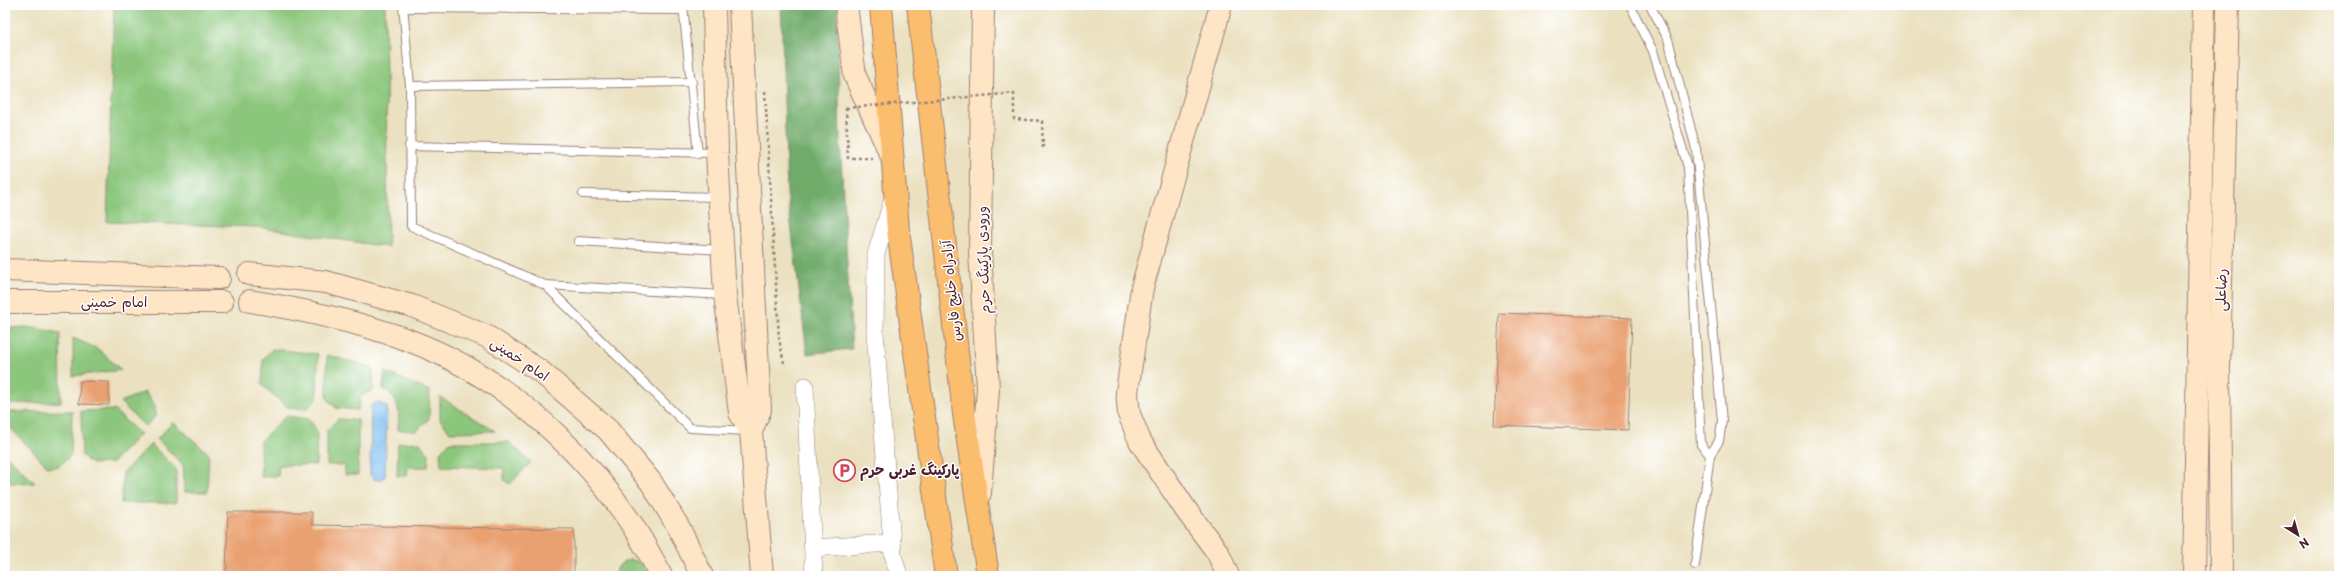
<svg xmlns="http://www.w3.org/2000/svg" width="2344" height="581" viewBox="0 0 2344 581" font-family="'Playpen Sans','Playpen Sans Arabic',sans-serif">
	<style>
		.green { fill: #8bc67b; stroke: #6a7253 }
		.forest { fill: #70ab6b; stroke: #5d654b }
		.water { fill: #79bdef; stroke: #626e8d }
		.building { fill: #eaa172 }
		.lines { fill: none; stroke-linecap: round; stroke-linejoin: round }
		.lane-casing { stroke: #9a8076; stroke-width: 10 }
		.street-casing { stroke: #9a8076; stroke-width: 18 }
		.secondary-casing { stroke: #9a8076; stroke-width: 24 }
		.highway-casing { stroke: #9a8076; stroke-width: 24 }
		.path { stroke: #9a8076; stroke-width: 2.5; stroke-dasharray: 3 3; stroke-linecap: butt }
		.lane { stroke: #fff; stroke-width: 8 }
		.street { stroke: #fff; stroke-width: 17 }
		.secondary { stroke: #fde5c5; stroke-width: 22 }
		.highway { stroke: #fbbd6e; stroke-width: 22 }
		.path-bridge { stroke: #9a8076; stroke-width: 2.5; stroke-dasharray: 3 3; stroke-linecap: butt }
		.labels { text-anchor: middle; stroke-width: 3; stroke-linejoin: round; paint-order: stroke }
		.street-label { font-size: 14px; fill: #4a1f2b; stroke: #fff }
		.poi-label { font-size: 14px; font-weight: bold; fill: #4a1f2b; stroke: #fff; text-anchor: start }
	</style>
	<rect width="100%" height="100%" fill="#fff"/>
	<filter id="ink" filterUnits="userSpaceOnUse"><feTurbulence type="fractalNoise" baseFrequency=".025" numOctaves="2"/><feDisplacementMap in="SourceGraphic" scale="8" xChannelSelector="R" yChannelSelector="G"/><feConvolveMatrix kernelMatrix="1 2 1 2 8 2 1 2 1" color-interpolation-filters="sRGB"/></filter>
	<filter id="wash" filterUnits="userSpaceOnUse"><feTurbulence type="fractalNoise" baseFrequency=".012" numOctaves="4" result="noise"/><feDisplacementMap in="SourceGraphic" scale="16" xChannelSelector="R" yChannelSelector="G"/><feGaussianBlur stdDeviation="0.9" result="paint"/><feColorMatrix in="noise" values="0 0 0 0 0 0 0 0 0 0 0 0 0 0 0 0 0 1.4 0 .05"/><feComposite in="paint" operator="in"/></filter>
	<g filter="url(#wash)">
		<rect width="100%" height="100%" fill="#ebe1c0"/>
		<g class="green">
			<path d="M114,5H385L388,247L256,227L107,222Z"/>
			<path d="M28,327L60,333L61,402L5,404V328Z"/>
			<path d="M73,338L98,349L121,370L73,376Z"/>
			<path d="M272,349L318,354L317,398L307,409L287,407L262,385L263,360Z"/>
			<path d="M327,355L373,368V390L361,396L358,410L336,408L327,398Z"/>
			<path d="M385,372L430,391L429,419L417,431L398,430C399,413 401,398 383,389Z"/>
			<path d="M145,392L155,406V416L146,427L120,402Z"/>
			<path d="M440,397L495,431L450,432L440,420Z"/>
			<path d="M114,410L140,434L112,463L92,464L82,456L81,411Z"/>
			<path d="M72,411L71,455L59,466L48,467L5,422V412Z"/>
			<path d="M286,416L309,419L317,431L316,465H279L278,476L261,477L260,441Z"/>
			<path d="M338,419L358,420V475H345V465H327V430Z"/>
			<path d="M173,422L209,454L207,492H185L183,465L157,439Z"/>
			<path d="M419,442L429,454L428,467H408L407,476H397L398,443Z"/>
			<path d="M450,442H509L531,462L510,484L504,480V468L441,466L440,452Z"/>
			<path d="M151,444L176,469V503H121L123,473Z"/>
			<path d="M5,454L35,483H5Z"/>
			<path d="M629,560C641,560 644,566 650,576H616C616,567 620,563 629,560Z"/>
		</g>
		<path class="forest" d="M781,5H837L840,141L852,349L807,354L787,192Z"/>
		<path class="water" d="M377,402L387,407L385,477L379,480L373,479L370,474L371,406Z"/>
		<g id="blocks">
			<g class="building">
				<path d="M1499,313L1632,318L1628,430L1494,425Z"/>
				<path d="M80,381L109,382V405L79,404Z"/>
				<path d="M228,512H312V525L574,529V576H226Z"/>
			</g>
		</g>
	</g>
	<g filter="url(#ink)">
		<use href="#blocks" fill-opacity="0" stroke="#9a8076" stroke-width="1"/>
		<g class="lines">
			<defs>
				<g id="lane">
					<path d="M403,5L410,86L411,226L545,285L690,428L748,431"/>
					<path d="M683,5L698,154"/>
					<path d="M1630,5L1653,51L1688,167L1701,445L1710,455L1719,441L1722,421L1696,149L1668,39L1650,5"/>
					<path d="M403,8L683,10"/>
					<path d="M410,86L692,82"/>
					<path d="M409,146L716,153"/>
					<path d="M583,194L719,197"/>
					<path d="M578,241L721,250"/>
					<path d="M545,285L724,295"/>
					<path d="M1695,565L1710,455"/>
				</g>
				<g id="street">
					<path d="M893,199L876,254L875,333L893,555L899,576"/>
					<path d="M805,386L814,576"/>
					<path d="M813,548L892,543"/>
				</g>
				<g id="secondary">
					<path d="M714,5L717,153L725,295L740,413L751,431L762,576"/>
					<path d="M740,5L760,410L751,431"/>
					<path d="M846,5L855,76L891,155"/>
					<path d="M1221,5L1142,288L1127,392L1129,414L1140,441L1186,510L1218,553L1228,576"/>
					<path d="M5,270L219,278"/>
					<path d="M249,274L326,282L412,306L486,336L540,371L608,430L651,482L679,528L702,576"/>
					<path d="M250,301C305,310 356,321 408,340C516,380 611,473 661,576"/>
					<path d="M5,302H222"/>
					<path d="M980,493L988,389L980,252L983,5"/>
					<path d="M2194,576L2204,5"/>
					<path d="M2221,576L2219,365L2228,5"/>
				</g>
				<g id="highway">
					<path d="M881,5L898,230L946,576"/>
					<path d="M918,5L964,414L988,576"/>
				</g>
			</defs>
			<use href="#lane" class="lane-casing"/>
			<use href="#street" class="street-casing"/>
			<use href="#secondary" class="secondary-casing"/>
			<use href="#highway" class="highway-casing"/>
			<g class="path">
				<path d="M765,91L779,339L784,363"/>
				<path d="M1014,93V119L1042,121L1043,149"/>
				<path d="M846,108L848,158H872"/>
			</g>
			<use href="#lane" class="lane"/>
			<use href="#street" class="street"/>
			<use href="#secondary" class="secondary"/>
			<use href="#highway" class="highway"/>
			<path class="path-bridge" d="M846,108L1014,93"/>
		</g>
	</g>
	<defs>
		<symbol id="parking-ring" viewBox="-11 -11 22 22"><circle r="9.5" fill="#fff" stroke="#d1495b" stroke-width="1.5"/><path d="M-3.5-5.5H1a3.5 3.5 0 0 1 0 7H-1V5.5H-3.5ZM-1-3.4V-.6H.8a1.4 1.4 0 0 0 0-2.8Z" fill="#d1495b"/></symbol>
	</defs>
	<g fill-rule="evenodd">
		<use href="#parking-ring" x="832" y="458" width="25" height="25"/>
	</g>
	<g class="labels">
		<g class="street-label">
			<text transform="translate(983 260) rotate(-92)" y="5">ورودی پارکینگ حرم</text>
			<text transform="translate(2221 290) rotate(-89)" y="5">رضاعلی</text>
			<text transform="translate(951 291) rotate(-96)" y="5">آزادراه خلیج فارس</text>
			<text x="114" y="307">امام خمینی</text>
			<text transform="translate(520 359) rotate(34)" y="5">امام خمینی</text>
		</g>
		<g class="poi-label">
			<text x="860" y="475">پارکینگ غربی حرم</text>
		</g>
	</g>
	<rect width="2344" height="581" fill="none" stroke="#fff" stroke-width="20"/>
	<g transform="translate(2298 535) rotate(143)" stroke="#ffffff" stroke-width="3" paint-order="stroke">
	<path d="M0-3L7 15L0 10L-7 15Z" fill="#4a1f2b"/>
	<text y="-6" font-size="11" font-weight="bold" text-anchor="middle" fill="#4a1f2b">N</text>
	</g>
</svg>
